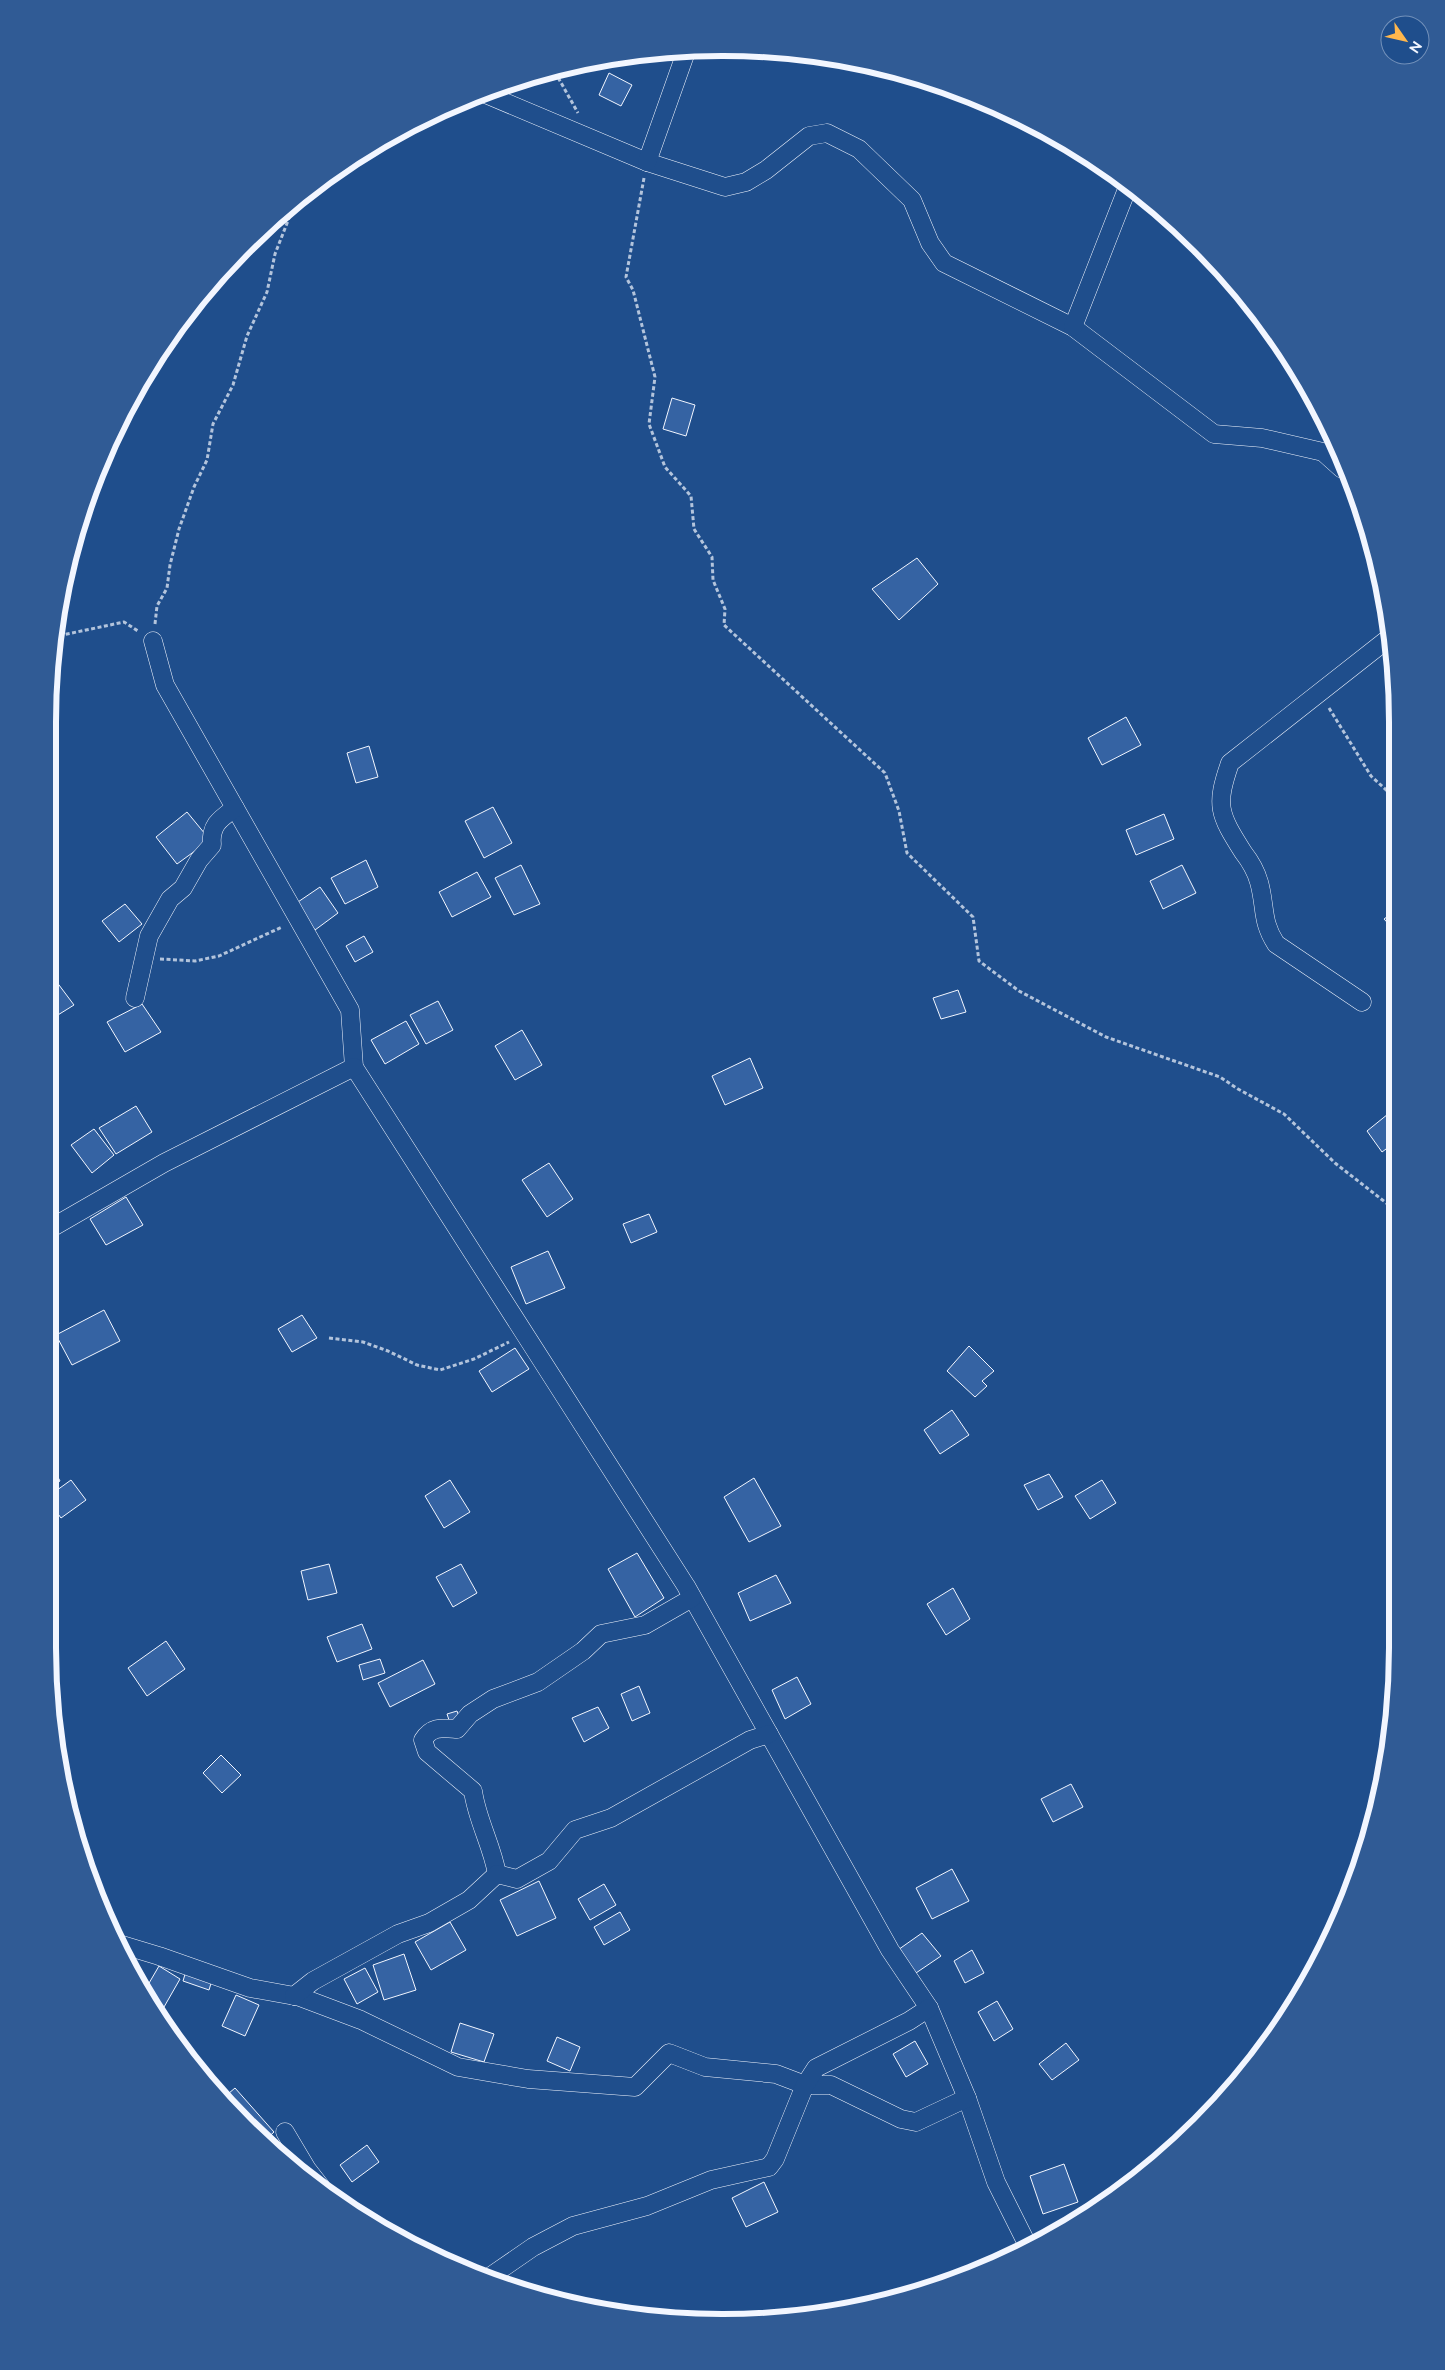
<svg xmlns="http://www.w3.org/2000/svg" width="1445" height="2370" viewBox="0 0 1445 2370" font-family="Raleway,sans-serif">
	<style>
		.building { fill: #3563a3; stroke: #f2f6ff }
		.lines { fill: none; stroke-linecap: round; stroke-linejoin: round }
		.minor-casing { stroke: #f2f6ff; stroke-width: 19 }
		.path { stroke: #b3c4dc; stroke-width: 3; stroke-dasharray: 4 2.5; stroke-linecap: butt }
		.minor { stroke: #1f4e8c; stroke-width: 18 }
		.rim { fill: none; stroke: #f2f6ff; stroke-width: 6 }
	</style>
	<rect width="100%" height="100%" fill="#1f4e8c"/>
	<g class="building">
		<path d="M609,73L632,85L621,106L599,95Z"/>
		<path d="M672,398L695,405L686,436L663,429Z"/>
		<path d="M917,558L938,584L899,620L872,589Z"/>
		<path d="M1126,717L1141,745L1102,765L1088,738Z"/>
		<path d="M369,746L378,777L356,783L347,753Z"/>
		<path d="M493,807L512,843L484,858L465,821Z"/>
		<path d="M187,812L210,840L177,864L156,837Z"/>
		<path d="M1164,814L1174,839L1136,855L1126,830Z"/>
		<path d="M366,860L378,887L345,904L331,878Z"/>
		<path d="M521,865L540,904L514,915L495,878Z"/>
		<path d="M1182,865L1196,893L1163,909L1150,881Z"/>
		<path d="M477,872L491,897L452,917L439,892Z"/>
		<path d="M320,887L338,913L315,930L295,904Z"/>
		<path d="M125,904L142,924L119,942L102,921Z"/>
		<path d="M1395,911V931L1384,919Z"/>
		<path d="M364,936L373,952L355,962L346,946Z"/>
		<path d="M53,977L74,1005L53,1018Z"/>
		<path d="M958,990L966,1012L941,1019L933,998Z"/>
		<path d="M438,1001L453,1030L426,1044L410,1015Z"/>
		<path d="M142,1004L161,1032L125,1052L107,1022Z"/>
		<path d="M406,1021L419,1044L385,1064L371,1040Z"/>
		<path d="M522,1030L542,1065L515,1080L495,1046Z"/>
		<path d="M750,1058L763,1088L725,1105L712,1076Z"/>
		<path d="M136,1106L152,1132L116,1154L99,1128Z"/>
		<path d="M1388,1114L1394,1122V1143L1382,1152L1367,1131Z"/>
		<path d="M94,1129L114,1155L92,1173L71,1145Z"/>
		<path d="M549,1163L573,1199L547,1217L522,1180Z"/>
		<path d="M126,1197L143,1225L106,1245L90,1219Z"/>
		<path d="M649,1214L657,1232L631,1243L623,1224Z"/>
		<path d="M548,1251L565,1288L526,1304L511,1267Z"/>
		<path d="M104,1310L120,1341L72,1365L56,1335Z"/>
		<path d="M302,1315L317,1338L292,1352L278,1329Z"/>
		<path d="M969,1346L994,1371L982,1381L987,1386L975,1397L947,1371Z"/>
		<path d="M515,1348L529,1369L492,1392L479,1371Z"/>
		<path d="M952,1410L969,1435L940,1454L924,1430Z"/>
		<path d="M53,1468L60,1481L53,1485Z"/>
		<path d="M1049,1474L1063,1497L1038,1510L1024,1485Z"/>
		<path d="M754,1478L781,1526L749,1542L724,1497Z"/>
		<path d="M71,1480L86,1500L61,1518L53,1507V1493Z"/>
		<path d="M450,1480L470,1512L444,1528L425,1496Z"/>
		<path d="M1102,1480L1116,1503L1090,1519L1075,1496Z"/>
		<path d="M637,1553L664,1598L635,1617L608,1569Z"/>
		<path d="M329,1564L337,1593L308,1600L301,1571Z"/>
		<path d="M461,1564L477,1593L453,1607L436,1577Z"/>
		<path d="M776,1575L791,1603L750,1621L738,1593Z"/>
		<path d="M953,1588L970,1619L946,1635L927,1604Z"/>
		<path d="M362,1624L372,1649L337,1662L327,1637Z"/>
		<path d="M166,1641L185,1669L147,1696L128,1668Z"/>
		<path d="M380,1659L385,1673L363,1680L359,1665Z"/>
		<path d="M423,1660L435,1684L390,1707L378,1683Z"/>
		<path d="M797,1677L811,1704L785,1719L772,1690Z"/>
		<path d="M639,1686L650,1713L632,1721L621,1694Z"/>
		<path d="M598,1707L609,1728L584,1742L572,1718Z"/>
		<path d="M457,1711L461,1722L451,1726L447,1714Z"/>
		<path d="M221,1755L241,1775L222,1793L203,1773Z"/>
		<path d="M1071,1784L1083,1807L1053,1822L1041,1799Z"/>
		<path d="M952,1869L969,1901L932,1919L916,1888Z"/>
		<path d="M539,1881L556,1918L517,1936L500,1900Z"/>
		<path d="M604,1884L616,1905L590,1920L578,1899Z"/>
		<path d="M620,1912L630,1930L604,1945L594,1927Z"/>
		<path d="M450,1922L466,1950L431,1970L415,1942Z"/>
		<path d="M922,1933L941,1956L913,1975L895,1952Z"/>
		<path d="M972,1950L984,1973L965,1983L954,1961Z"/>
		<path d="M404,1954L416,1990L384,2000L373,1965Z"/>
		<path d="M159,1966L180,1979L160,2014L145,1990Z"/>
		<path d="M365,1968L378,1992L357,2004L344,1979Z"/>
		<path d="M186,1971L212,1980L209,1990L183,1981Z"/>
		<path d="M236,1995L259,2005L245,2036L222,2026Z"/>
		<path d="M997,2001L1013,2029L994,2041L978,2012Z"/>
		<path d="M460,2023L494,2034L484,2062L451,2052Z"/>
		<path d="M557,2037L580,2047L570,2071L547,2061Z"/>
		<path d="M915,2041L928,2064L906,2077L893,2054Z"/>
		<path d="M1066,2043L1079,2060L1052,2080L1039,2064Z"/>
		<path d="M235,2088L274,2132L264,2141L245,2125L222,2099Z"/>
		<path d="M367,2145L379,2162L352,2182L340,2165Z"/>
		<path d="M1064,2164L1078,2202L1043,2214L1030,2176Z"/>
		<path d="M764,2182L778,2212L746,2227L732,2198Z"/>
	</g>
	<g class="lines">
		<defs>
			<g id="minor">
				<path d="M483,93L647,162L725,187L746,182L766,170L809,136L827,133L859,149L912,200L930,243L944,263L1073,327L1214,434L1262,438L1323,452L1342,469"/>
				<path d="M647,162L686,52"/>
				<path d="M1073,327L1129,184"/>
				<path d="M153,641L165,685L350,1010L354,1067L686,1586L890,1950L929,2008L967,2098L996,2182L1029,2248"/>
				<path d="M135,998L149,936L170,899L183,888L199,860L212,845C210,825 220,819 235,808"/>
				<path d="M1362,1002L1276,944C1261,921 1266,907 1259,882C1256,871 1250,861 1243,852C1219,814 1215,806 1230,763L1389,638"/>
				<path d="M53,1227L164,1163L354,1067"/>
				<path d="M497,1874C492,1845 477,1820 473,1791L427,1752L423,1740C432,1726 442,1728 457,1729L470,1714L493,1699L538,1682L583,1651L601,1634L645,1625L692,1598"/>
				<path d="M116,1943L159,1956L250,1988L300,1997L361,2020L458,2067L528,2079L635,2087L669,2053L705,2067L776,2074L805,2085H831L901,2119L916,2122L967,2098"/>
				<path d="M294,1996L313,1981L398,1934L429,1923L469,1900L497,1874L517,1879L549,1861L575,1830L611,1818L750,1740L769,1734"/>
				<path d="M285,2132L307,2169L321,2187"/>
				<path d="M488,2278L533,2247L573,2226L647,2206L711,2180L769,2167L775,2159L805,2085L816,2068L909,2021L929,2008"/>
			</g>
		</defs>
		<use href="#minor" class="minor-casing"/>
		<g class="path">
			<path d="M555,72L578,113"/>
			<path d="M644,178L626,277L633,290L655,377L649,424L665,467L691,496L694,529L712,557L713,580L725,609L724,625L885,773L899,811L907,853L973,917L979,961L1019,991L1106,1037L1220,1077L1238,1089L1284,1114L1335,1163L1394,1209"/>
			<path d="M155,624L157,606L167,588L170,565L179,529L194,487L207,460L213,424L233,385L247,336L267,292L275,254L291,213L299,200"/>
			<path d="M53,637L124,622L138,631"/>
			<path d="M1329,708L1371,776L1396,799"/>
			<path d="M160,959L195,961L219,956L282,927"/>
			<path d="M329,1338L363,1342L388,1351L417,1365L440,1370L474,1359L509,1342"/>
		</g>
		<use href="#minor" class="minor"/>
	</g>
	<path d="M0 0H1445V2370H0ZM722 56H723A666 666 0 0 1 1389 722V1648A666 666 0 0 1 723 2314H722A666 666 0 0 1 56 1648V722A666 666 0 0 1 722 56Z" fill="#305b95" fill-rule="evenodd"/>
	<path class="rim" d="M722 56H723A666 666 0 0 1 1389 722V1648A666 666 0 0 1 723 2314H722A666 666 0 0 1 56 1648V722A666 666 0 0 1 722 56Z"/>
	<g transform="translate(1405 40) rotate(124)"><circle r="24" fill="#1f4e8c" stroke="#7391ba"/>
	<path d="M0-4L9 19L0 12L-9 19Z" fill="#ffb74d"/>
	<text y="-8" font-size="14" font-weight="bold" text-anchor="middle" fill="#f2f6ff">N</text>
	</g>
</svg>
